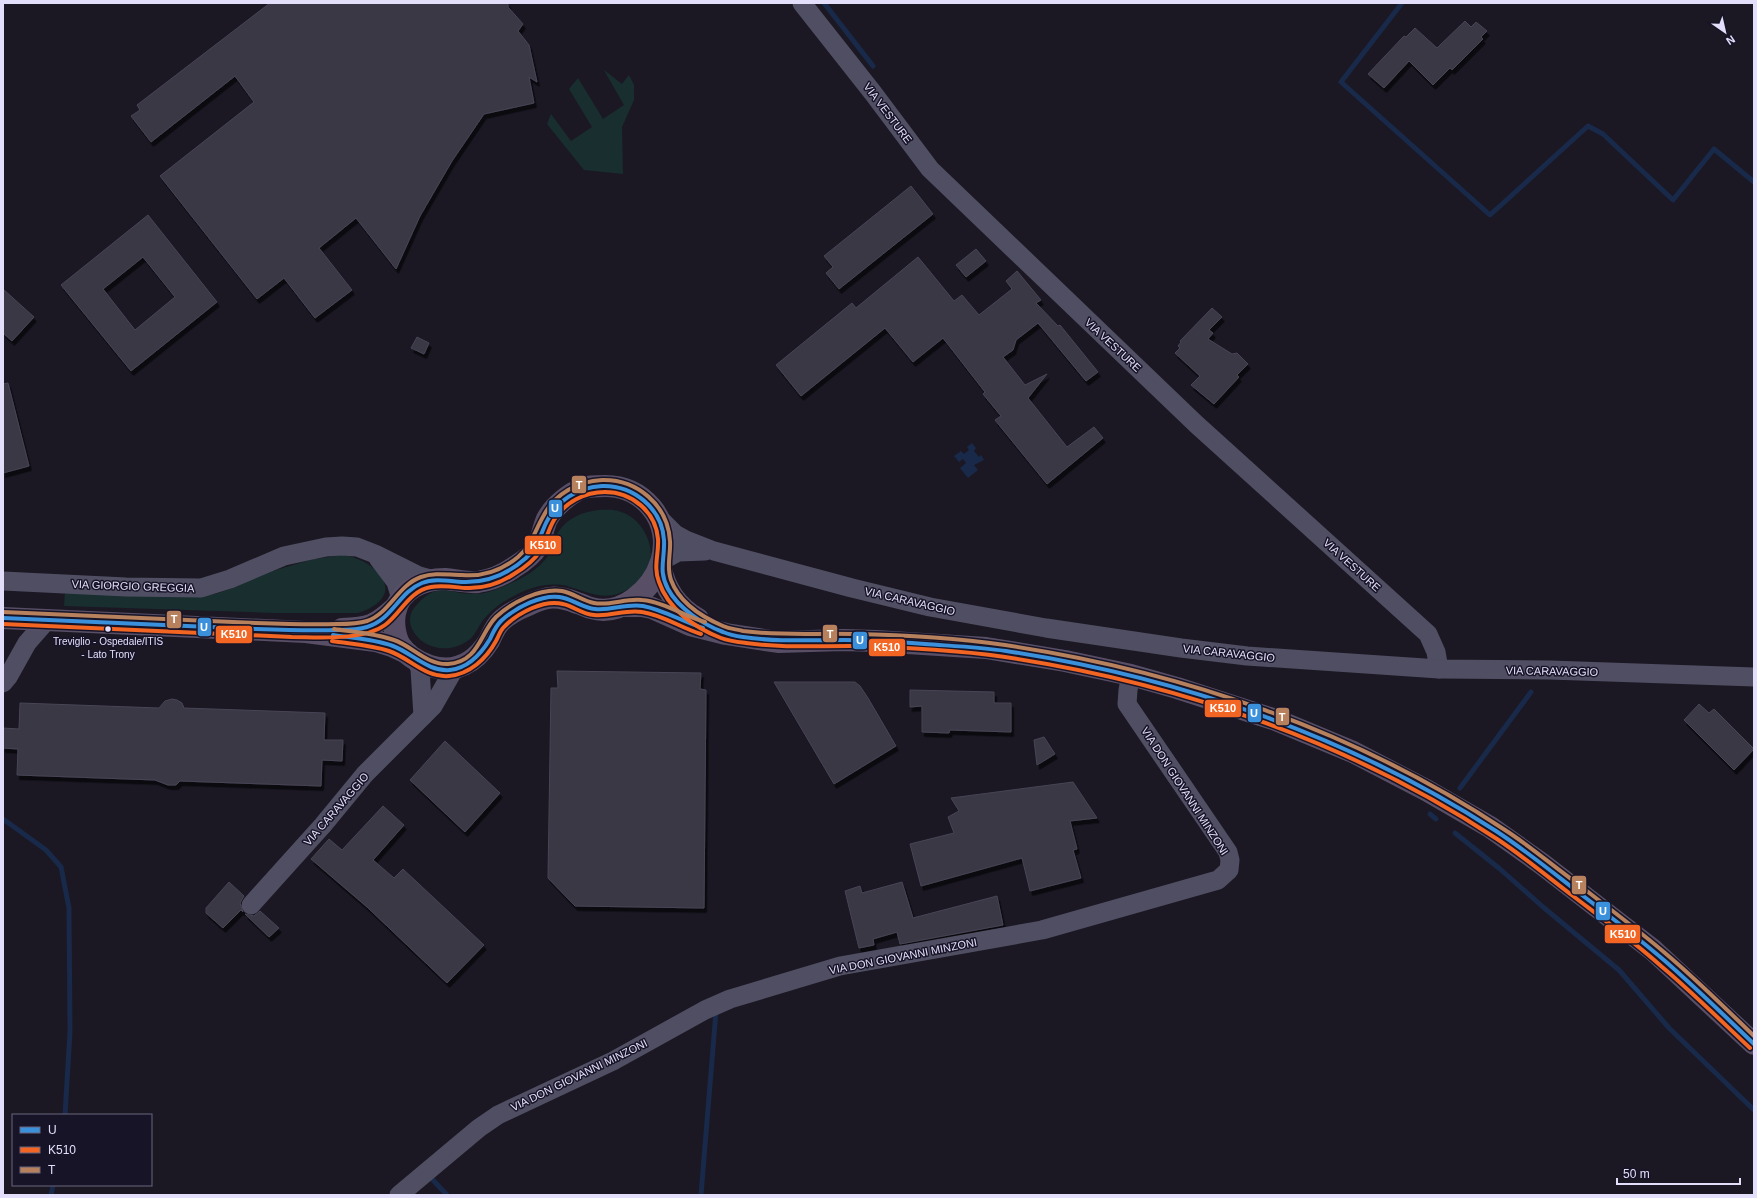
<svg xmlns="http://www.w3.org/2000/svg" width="1757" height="1198" viewBox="0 0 1757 1198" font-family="Helvetica,sans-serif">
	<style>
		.green { fill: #182e2f }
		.water { fill: #182949 }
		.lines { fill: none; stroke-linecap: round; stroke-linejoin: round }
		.stream { stroke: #182949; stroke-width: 5 }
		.building { fill: #3a3745; stroke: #484555; fill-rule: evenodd; filter: url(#shadow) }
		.minor { stroke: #504e62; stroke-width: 19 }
		.major { stroke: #584f67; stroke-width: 22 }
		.bus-1-casing { stroke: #181428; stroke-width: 7 }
		.bus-2-casing { stroke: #181428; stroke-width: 7 }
		.bus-3-casing { stroke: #181428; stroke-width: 7 }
		.bus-1 { stroke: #3a90db; stroke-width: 4 }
		.bus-2 { stroke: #f26522; stroke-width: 4 }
		.bus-3 { stroke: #b6815c; stroke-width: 4 }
		.bus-dot { fill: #e3dffb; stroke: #181428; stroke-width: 1.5 }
		.labels { text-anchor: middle; stroke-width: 3; stroke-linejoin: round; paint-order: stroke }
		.bus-label { font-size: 10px; fill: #e3dffb; stroke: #181428 }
		.street-label { font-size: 11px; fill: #e3dffb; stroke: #181428 }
		.line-badge { stroke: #181428; stroke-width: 1.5 }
		.badge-label { font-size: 11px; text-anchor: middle; font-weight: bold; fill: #fff }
	</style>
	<defs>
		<filter id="shadow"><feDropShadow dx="2.5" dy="4.5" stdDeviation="0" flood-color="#0009"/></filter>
	</defs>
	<rect width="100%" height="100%" fill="#1b1824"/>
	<g class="green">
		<path d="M601,65L604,70L622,84L629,75L634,85V100L622,127L623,174L584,170L547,124L551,114L571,141L592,127L569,89L578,78L603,119L624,105Z"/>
		<path d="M599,510C606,510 614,509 621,512C641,518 656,544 649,565C646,575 639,583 630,588C611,600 597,596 577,589C572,588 567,585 562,585C545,583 528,588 514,596C501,602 489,612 481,623C477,629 475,635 470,639C452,654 423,651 412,629C409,622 409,614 414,608C437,580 446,594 475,594C483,594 492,591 500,588C517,581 537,572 548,556C552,551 553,542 556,536C565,519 581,512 599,510Z"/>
		<path d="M344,555C381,562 408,597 358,613H275L64,606L65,592L182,596L215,594L236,587L262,574L314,559Z"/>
	</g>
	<path class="water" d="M972,443L976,448L974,451L979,457L981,455L984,460L974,465L978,470L968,478L960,468L966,463L963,459L959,462L954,456L961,451L964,454L969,450L967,447Z"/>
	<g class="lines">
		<g class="stream">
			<path d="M824,3L873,66"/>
			<path d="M1402,3L1341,82L1490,215L1588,126L1603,134L1673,200L1714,149L1754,182"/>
			<path d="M1460,788L1531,692"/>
			<path d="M1430,814L1436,819"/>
			<path d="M3,819L46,850L61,867L69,908L70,1032L65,1115"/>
			<path d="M1455,833L1500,869L1543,907L1619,970L1669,1028L1754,1110"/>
			<path d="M431,1178L447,1195"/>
			<path d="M51,1195L53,1185"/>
			<path d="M701,1195L716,1011"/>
		</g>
	</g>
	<g class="building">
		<path d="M270,3H508V7L523,24L518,31L529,45L537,82L529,77L534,103L484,114L452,161L420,216L396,269L356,218L319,248L352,290L315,318L284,278L257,299L160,176L254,102L235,76L151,142L131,116L140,110L137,105Z"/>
		<path d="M1465,21L1471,27L1476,22L1487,31L1481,37L1483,39L1452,70L1450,68L1433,85L1409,61L1384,88L1368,74L1404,36L1406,37L1415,28L1437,48Z"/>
		<path d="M911,186L933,214L839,289L826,273L833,267L824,256Z"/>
		<path d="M148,215L217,302L131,371L61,285ZM143,257L175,297L135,330L103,289Z"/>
		<path d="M976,249L986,261L966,277L956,265Z"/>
		<path d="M918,257L954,301L962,295L979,315L1012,289L1006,281L1017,271L1041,300L1036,303L1058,326L1060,325L1098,372L1086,381L1038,323L1016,340L1013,350L1003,357L1025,385L1047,374L1028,398L1067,447L1094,427L1103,438L1047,484L995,420L1001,416L983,394L985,392L943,338L913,362L885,328L801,396L776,365L852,303L856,308Z"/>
		<path d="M3,289L34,317L12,341L3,333Z"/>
		<path d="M1212,308L1222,317L1209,330L1213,333L1208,339L1232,354L1237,353L1248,364L1237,375L1239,377L1214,404L1191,385L1200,376L1175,353L1180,348L1178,346L1181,342L1180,341Z"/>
		<path d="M417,337L429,343L424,354L411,348Z"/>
		<path d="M8,383L29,466L3,473V384Z"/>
		<path d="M557,671L701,673L700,689L706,690L704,908L575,906L548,878L551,688H558Z"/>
		<path d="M774,682H855L860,686L868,698L896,746L834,784Z"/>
		<path d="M910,690L994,692V703H1011V732L950,730L949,733L922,732V706L910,707Z"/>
		<path d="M172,699L177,700L182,703L184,708L325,713L324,740H343L342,761L322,760L321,786L180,781L176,785H168L155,780L17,775L18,749L3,748V728L19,729L20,703L159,708L165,701Z"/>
		<path d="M1699,704L1709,713L1714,709L1754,749L1734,770L1684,720Z"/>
		<path d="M1044,737L1055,754L1037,765L1034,740Z"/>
		<path d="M445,741L500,793L465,832L410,780Z"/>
		<path d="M1073,782L1097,818L1070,821L1077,849L1073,850L1081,878L1030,891L1022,858L921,886L910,844L954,833L948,817L959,811L951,798Z"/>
		<path d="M383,806L404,825L373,860L394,878L403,869L484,945L447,983L367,907L311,859L329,839L342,850Z"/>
		<path d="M229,882L244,896L240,903L243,912L241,910L223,928L206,913V908Z"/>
		<path d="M902,882L913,918L997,896L1003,925L900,944L897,932L873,939L874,945L859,948L845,891L860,886L862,893Z"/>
		<path d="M260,911L279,928L269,937L245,914L254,916Z"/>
	</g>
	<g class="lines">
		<g class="minor">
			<path d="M802,3L873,93L930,169L1196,424L1428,634L1436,652L1439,669"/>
			<path d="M658,517L675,534L686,540L714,551L852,588L930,607L1046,628L1181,648L1247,656L1439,669L1550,670L1754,677"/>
			<path d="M378,558L396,582L401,599"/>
			<path d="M661,561L678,552L705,551"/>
			<path d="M3,581L126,587L201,588L230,579L284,556L326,547L342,546L357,547L375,554L419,576L434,580"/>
			<path d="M417,661L420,669L423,716"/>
			<path d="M3,683L8,677L27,643L48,619"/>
			<path d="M251,905L323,825L365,774L433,706L453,671L463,665"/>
			<path d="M399,1195L479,1128L498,1115L613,1061L705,1010L730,999L840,966L1042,930L1218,880L1229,870L1230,860L1228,852L1127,704L1128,690L1131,675"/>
		</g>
		<g class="major">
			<path d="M605,486C623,486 639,493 651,507C664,522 667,543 661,562C652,590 621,617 591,608C586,607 582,604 577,603C557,595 547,596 528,605C518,609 507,615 500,622C495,627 492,635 489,641C475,663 455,674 430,666C418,662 407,656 400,645C395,637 393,623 395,613C399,590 423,579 445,579C456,580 468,583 478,582C490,580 503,575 513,568C521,563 532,556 537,547C542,538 543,528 547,519C554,506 570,493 583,488C590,486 598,486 605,486Z"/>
			<path d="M660,565C665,589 676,606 698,619"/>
			<path d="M622,606H642L652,608L690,625L726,634L778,642L843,640L876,641L986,648L1065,661L1131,675L1177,688L1276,720L1353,752L1426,790L1490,827L1542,864L1653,950L1754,1044"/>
			<path d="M3,618L306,632L376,641L392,646L407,653"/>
			<path d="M342,629C370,628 375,626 396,607"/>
		</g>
		<defs>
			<g id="bus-1">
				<path d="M3,618C87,621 172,626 256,629C283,630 310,631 337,630C347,630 358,630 367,627C392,620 399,592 422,583C434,578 448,581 462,582C486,583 508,574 526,558C537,548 540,536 546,523C556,501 578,487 602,486C633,485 662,508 664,540C665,560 658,570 668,589C678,608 704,625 723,632C730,635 736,636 743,637C777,642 810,640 844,640C871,640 898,642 925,644C952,646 979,647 1006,651C1179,677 1349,736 1496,831C1525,850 1551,871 1578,892C1607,914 1637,937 1665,961C1696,988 1725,1016 1754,1044"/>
				<path d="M333,635C353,638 374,639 393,646C412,653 428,672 450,670C468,668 481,654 490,639C493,633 495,627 501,621C515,608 544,592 564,598C575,601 584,608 595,609C611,611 627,603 643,606C664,610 683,622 703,628"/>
			</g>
			<g id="bus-2">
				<path d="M3,624L292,637C318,637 363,641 385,625C401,613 409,591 431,587C442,585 454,587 465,588C483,589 499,584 514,574C524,568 534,561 540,551C546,542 548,530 554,520C565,502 585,492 605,492C632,492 656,512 658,539C659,554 653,567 659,582C668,609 695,628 721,638C729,641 738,642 746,643C781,648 815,646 850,646C900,647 956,650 1005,657C1179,683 1350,742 1497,839C1523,856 1548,877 1573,896C1603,919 1633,941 1661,966C1692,992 1721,1021 1750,1048"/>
				<path d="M332,641C351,644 371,645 389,651C410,658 425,678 449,676C470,674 486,659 496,641C499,636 500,630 505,626C518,613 544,599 563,604C573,606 582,614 594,615C610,617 626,609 642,612C663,615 681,628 701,634"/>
			</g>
			<g id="bus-3">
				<path d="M3,612C88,615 172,620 256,623C283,624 310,625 337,624C347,624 358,624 367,621C390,613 398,585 421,577C435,572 448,575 462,575C483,577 501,571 518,557C532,545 535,530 544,515C555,494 578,481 602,480C637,479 668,505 670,541C671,555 666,566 671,580C679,602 702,617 723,626C730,629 735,629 743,631C780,636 816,633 854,634C904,635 955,638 1005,645C1181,671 1356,731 1505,830C1530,846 1553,866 1578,884C1607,907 1637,929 1665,953C1696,979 1725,1008 1754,1036"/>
				<path d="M334,629C354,632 374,633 394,640C412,646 427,665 448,664C479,662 480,633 496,617C512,602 540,588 562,591C573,593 583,601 594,603C610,606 626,598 642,600C664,602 684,616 705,622"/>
			</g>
		</defs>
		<use href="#bus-1" class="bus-1-casing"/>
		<use href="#bus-2" class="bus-2-casing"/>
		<use href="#bus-3" class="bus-3-casing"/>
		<use href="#bus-1" class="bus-1"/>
		<use href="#bus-2" class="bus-2"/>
		<use href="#bus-3" class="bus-3"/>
	</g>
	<circle class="bus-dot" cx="108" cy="629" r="3.5"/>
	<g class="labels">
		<g class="bus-label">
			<text x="108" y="645">Treviglio - Ospedale/ITIS<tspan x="108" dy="13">- Lato Trony</tspan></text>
		</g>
		<g class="street-label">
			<text transform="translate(888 113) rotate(53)" y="4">VIA VESTURE</text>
			<text transform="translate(1113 345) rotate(43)" y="4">VIA VESTURE</text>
			<text transform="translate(1352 565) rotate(42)" y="4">VIA VESTURE</text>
			<text transform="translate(133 586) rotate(2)" y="4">VIA GIORGIO GREGGIA</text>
			<text transform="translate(910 601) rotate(13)" y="4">VIA CARAVAGGIO</text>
			<text transform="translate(1229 653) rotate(6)" y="4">VIA CARAVAGGIO</text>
			<text transform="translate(1552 671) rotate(1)" y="4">VIA CARAVAGGIO</text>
			<text transform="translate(1185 791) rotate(57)" y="4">VIA DON GIOVANNI MINZONI</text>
			<text transform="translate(336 809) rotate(-49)" y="4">VIA CARAVAGGIO</text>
			<text transform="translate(903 956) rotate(-11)" y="4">VIA DON GIOVANNI MINZONI</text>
			<text transform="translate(579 1075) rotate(-26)" y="4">VIA DON GIOVANNI MINZONI</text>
		</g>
	</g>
	<g class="line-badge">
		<rect x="571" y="475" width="16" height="19" rx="4" fill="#b6815c"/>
		<rect x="548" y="499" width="15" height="19" rx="4" fill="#3a90db"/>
		<rect x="524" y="535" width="38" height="20" rx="4" fill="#f26522"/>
		<rect x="166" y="610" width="16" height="19" rx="4" fill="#b6815c"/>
		<rect x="197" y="617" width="15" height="20" rx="4" fill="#3a90db"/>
		<rect x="822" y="624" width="16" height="19" rx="4" fill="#b6815c"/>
		<rect x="215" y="625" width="38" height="19" rx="4" fill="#f26522"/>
		<rect x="852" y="631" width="16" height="19" rx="4" fill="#3a90db"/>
		<rect x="868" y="638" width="38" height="19" rx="4" fill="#f26522"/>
		<rect x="1204" y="699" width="38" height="19" rx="4" fill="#f26522"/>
		<rect x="1247" y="703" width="15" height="20" rx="4" fill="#3a90db"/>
		<rect x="1275" y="707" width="15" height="19" rx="4" fill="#b6815c"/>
		<rect x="1571" y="875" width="16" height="20" rx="4" fill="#b6815c"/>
		<rect x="1595" y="901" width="16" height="20" rx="4" fill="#3a90db"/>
		<rect x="1604" y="924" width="37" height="20" rx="4" fill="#f26522"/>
	</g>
	<g class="badge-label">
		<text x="579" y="489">T</text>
		<text x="555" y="512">U</text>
		<text x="543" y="549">K510</text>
		<text x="174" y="623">T</text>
		<text x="204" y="631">U</text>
		<text x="830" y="638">T</text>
		<text x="234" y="638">K510</text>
		<text x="860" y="644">U</text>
		<text x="887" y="651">K510</text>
		<text x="1223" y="712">K510</text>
		<text x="1254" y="717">U</text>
		<text x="1282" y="721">T</text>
		<text x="1579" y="889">T</text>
		<text x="1603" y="915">U</text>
		<text x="1623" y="938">K510</text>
	</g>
	<rect width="1757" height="1198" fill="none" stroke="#e3dffb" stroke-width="8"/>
	<rect x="12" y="1114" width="140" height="72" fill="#181428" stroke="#69657c"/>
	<rect x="20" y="1127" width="20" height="6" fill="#3a90db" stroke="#69657c"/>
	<text x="48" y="1134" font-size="12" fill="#e3dffb">U</text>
	<rect x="20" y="1147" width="20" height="6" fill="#f26522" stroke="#69657c"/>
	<text x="48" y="1154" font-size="12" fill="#e3dffb">K510</text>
	<rect x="20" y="1167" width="20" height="6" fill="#b6815c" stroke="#69657c"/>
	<text x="48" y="1174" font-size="12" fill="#e3dffb">T</text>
	<g transform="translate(1725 32) rotate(146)" stroke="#181428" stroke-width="3" paint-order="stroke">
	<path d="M0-3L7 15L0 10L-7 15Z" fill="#e3dffb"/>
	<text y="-6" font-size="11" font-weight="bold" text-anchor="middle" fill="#e3dffb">N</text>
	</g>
	<path d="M1617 1178v6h123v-6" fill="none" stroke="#e3dffb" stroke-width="2"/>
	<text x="1623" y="1178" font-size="12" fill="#e3dffb" stroke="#181428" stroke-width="3" paint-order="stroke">50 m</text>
</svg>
